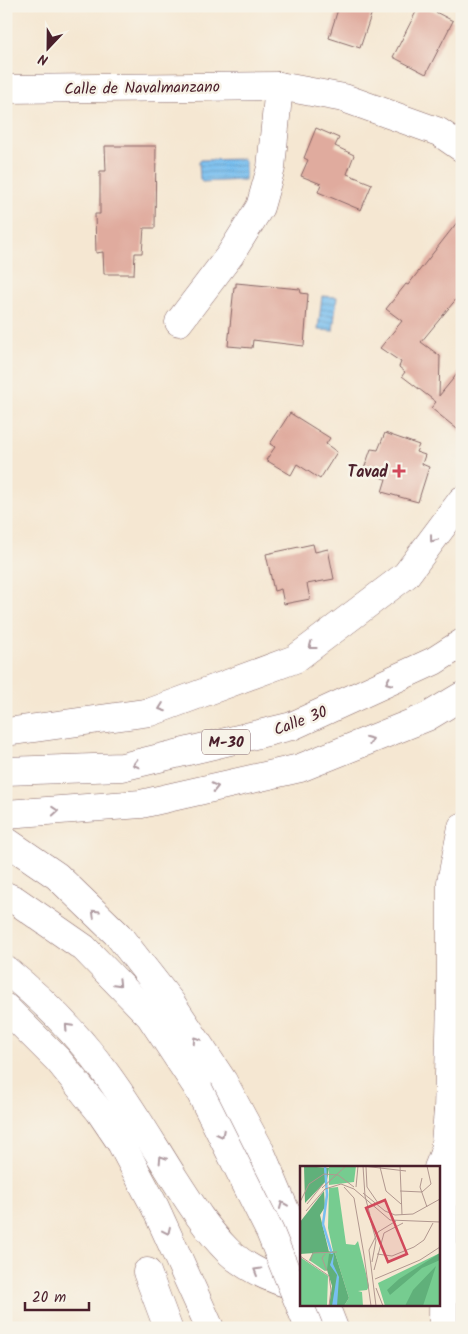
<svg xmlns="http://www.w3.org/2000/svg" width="468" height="1334" viewBox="0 0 468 1334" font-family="Kalam,sans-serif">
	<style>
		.water { fill: url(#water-rules); stroke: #616f8e }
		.building { fill: #e0ab9e }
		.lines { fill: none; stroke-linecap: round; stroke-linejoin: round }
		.minor-casing { stroke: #866565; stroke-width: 29 }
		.major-casing { stroke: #866565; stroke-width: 29 }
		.highway-casing { stroke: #866565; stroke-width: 29 }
		.minor { stroke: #fff; stroke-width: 28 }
		.major { stroke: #fff; stroke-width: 28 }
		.highway { stroke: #fff; stroke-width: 28 }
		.highway-bridge-casing { stroke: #866565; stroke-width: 29; stroke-linecap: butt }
		.highway-bridge { stroke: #fff; stroke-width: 28 }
		.oneway { stroke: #ae9aa0 }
		.poi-dot { fill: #d1495b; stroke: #f7f3e8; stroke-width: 2 }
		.labels { text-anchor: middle; stroke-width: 5; stroke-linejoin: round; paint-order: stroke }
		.shield { fill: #f7f3e8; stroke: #7e5f64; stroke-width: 1 }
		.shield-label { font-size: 15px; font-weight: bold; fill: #4a1f2b }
		.street-label { font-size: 16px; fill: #4a1f2b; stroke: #f7f3e8 }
		.poi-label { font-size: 16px; font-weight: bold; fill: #4a1f2b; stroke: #f7f3e8; text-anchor: end }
		.inset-river { fill: none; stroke: #78bff0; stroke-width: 2.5 }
		.inset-road { fill: none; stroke: #b1978f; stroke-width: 1 }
		.view { fill: #d1495b; fill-opacity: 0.15; stroke: #d1495b; stroke-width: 2.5 }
		.inset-edge { fill: none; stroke: #4a1f2b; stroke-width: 2.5 }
	</style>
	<defs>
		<pattern id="water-rules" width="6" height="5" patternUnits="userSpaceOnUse" patternTransform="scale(1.25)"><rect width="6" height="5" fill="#78bff0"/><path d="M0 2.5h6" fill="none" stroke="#649bc3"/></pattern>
	</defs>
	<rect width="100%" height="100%" fill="#f7f3e8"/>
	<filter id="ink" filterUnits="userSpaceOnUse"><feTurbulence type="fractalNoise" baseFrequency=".02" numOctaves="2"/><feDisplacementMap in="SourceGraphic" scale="10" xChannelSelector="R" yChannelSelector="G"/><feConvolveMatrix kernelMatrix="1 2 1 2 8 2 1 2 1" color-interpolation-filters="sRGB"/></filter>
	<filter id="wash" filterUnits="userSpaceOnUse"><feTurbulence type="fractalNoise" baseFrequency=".0096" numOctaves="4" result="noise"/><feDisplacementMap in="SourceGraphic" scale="20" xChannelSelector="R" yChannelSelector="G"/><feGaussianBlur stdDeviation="1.12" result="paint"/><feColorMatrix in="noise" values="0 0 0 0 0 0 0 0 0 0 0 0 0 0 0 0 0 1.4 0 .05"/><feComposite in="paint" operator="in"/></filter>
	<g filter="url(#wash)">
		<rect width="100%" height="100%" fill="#f5e7d2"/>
		<g class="water">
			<path d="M243,159L245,161V180L202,182L200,180L199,162L201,160Z"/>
			<path d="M322,296L337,297L333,331L318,330Z"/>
		</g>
		<g id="blocks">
			<g class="building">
				<path d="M339,6H374L360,48L329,38Z"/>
				<path d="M419,6H424L453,21L426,74L393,57Z"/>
				<path d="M316,128L339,138L335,146L354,155L347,174L372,184L361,210L318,192L321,184L301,176L308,160L304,158Z"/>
				<path d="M105,146H156L155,228H144L142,253H135L134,274H104L103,252L96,253L95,214H100V171H106Z"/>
				<path d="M462,216V292L421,342L440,356L439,396L462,368V433L431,408L436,402L402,376L405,372L399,367L401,362L380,348L402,321L386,309L406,284L408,285Z"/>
				<path d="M236,283L300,289L301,293L308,294L304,346L253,340L252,348L228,346L234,287H236Z"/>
				<path d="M290,413L330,438L326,444L337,452L320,479L297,464L291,475L266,460L275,447L270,444Z"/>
				<path d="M385,433L419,445L416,452L425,455L422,464L429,467L418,502L382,492L386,479L363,472L371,449L378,450Z"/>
				<path d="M313,544L315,552L328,549L334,579L307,584L310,599L284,604L281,589L274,591L266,554Z"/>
			</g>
		</g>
	</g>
	<g filter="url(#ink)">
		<use href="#blocks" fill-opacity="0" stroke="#866565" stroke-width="1"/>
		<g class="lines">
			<defs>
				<g id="minor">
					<path d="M6,89L279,86L344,98L439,132L462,148"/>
					<path d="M179,322L230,255L260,207L271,168L279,86"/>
					<path d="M6,732L151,712L295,659L406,575L462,500"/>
					<path d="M462,827L451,882V1001L448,1111L462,1192"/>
					<path d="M147,1272L168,1328"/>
				</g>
				<g id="major">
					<path d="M6,970C41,998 72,1029 99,1064C127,1100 150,1140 174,1178C190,1203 207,1230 228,1251C249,1271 275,1281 302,1288"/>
					<path d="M6,1008L58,1060L100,1112L121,1143L155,1207L210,1328"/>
					<path d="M438,1168L444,1153L448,1111"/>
				</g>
				<g id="highway">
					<path d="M6,771L122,767L292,726L434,661L462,643"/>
					<path d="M6,814L141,804L300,768L427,717L462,696"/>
					<path d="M6,841L57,876L118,935L172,1004L223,1081L259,1148L302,1250"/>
					<path d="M6,896L15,900L84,948L150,1016L199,1090"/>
					<path d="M325,1305L334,1328"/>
					<path d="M443,1328L444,1153"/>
				</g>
			</defs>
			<use href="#minor" class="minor-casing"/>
			<use href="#major" class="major-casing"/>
			<use href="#highway" class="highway-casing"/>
			<use href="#minor" class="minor"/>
			<use href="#major" class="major"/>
			<use href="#highway" class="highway"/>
			<defs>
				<path id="highway-bridge" d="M199,1090L270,1232L309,1328"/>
			</defs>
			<use href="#highway-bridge" class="highway-bridge-casing"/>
			<use href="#highway-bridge" class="highway-bridge"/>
		</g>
		<defs><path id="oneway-chevron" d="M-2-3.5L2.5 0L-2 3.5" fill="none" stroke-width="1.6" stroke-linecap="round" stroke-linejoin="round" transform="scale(1.25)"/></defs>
		<g class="oneway">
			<use href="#oneway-chevron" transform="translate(433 539) rotate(127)"/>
			<use href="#oneway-chevron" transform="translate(312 646) rotate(143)"/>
			<use href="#oneway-chevron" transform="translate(389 682) rotate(155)"/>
			<use href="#oneway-chevron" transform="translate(162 708) rotate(160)"/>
			<use href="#oneway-chevron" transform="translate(370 740) rotate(-22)"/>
			<use href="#oneway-chevron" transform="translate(136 764) rotate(166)"/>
			<use href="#oneway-chevron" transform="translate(215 787) rotate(-13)"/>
			<use href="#oneway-chevron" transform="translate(55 811) rotate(-4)"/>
			<use href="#oneway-chevron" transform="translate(95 913) rotate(-136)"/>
			<use href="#oneway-chevron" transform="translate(118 983) rotate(46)"/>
			<use href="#oneway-chevron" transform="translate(68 1027) rotate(-133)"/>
			<use href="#oneway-chevron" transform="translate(196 1040) rotate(-123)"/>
			<use href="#oneway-chevron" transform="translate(221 1134) rotate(63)"/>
			<use href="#oneway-chevron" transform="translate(162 1159) rotate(-122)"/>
			<use href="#oneway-chevron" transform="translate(283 1205) rotate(-113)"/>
			<use href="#oneway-chevron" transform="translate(167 1231) rotate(65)"/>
			<use href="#oneway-chevron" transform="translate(257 1271) rotate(-150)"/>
		</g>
	</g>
	<path class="poi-dot" d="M396.5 463.5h5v5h5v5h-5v5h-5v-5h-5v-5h5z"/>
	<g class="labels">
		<rect class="shield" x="202" y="729.5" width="48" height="25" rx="4"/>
		<g class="shield-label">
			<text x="226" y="747">M-30</text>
		</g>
		<g class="street-label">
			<text transform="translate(142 87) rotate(-1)" y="6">Calle de Navalmanzano</text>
			<text transform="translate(300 720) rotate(-21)" y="6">Calle 30</text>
		</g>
		<g class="poi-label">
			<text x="388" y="477">Tavad</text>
		</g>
	</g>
	<g transform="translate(300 1166)">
		<rect width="140" height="140" fill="#f5e7d2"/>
		<path d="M29,0H56L54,16L29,19ZM38,21L46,78L55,79L58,75L69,120L67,124L58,125L62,126L63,140H44L49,132L35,87L29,103L25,105L9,94L13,86L33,85L28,62L29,22ZM140,87V140H85L78,117ZM0,91L28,110L27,140H0Z" fill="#76cc90"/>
		<path d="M4,0L29,2L27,14L5,37ZM24,25L25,41L20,49L29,86L0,88V56ZM35,87L49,132L44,140H29L32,120L27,104L29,88ZM140,87V94L122,102L90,129L87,124L99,113ZM136,100L123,140H105L113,124Z" fill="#60b07a"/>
		<path d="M34,87L33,98L39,111L37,140H32L37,109L30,99Z" fill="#78bff0"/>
		<path class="inset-river" d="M25,0L27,29L23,58L32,88"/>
		<path class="inset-road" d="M63,0L106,5M63,0L65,30L70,49M100,0L102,49M66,1L67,21L78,37M80,1L86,25L101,38M122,12L120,21L127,41M44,21L54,32L64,89M56,21L58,0M22,22L46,0M100,25L122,26L131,18L127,0M63,27L85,45L95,49L113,48L140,33M0,36L9,18L24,8L38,9L54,21M7,38L23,18M6,45L25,23L41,18L54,23L90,54L140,56M69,49L76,74L72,96M25,88L22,92L27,105M77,88L92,90L114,81L124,74L133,57M64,89L71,140M0,90L29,110L31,124L29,140M10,95L13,87L37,86M74,104L84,67L103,57M75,113L120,94L140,81M76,122L83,140M76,140L69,84L78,66L96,55"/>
		<path class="view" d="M85,34L107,88L88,96L66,42Z"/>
		<rect width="140" height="140" class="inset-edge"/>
	</g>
	<rect width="468" height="1334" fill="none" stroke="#f7f3e8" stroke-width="25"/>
	<g transform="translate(48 48) rotate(202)" stroke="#f7f3e8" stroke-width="4" paint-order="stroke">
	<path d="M0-4L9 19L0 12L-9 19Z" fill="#4a1f2b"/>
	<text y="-8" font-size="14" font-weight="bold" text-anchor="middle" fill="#4a1f2b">N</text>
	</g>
	<path d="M25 1302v8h64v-8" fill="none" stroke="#4a1f2b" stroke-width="2.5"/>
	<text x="32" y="1302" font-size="15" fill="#4a1f2b" stroke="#f7f3e8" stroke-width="4" paint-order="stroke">20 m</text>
</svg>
